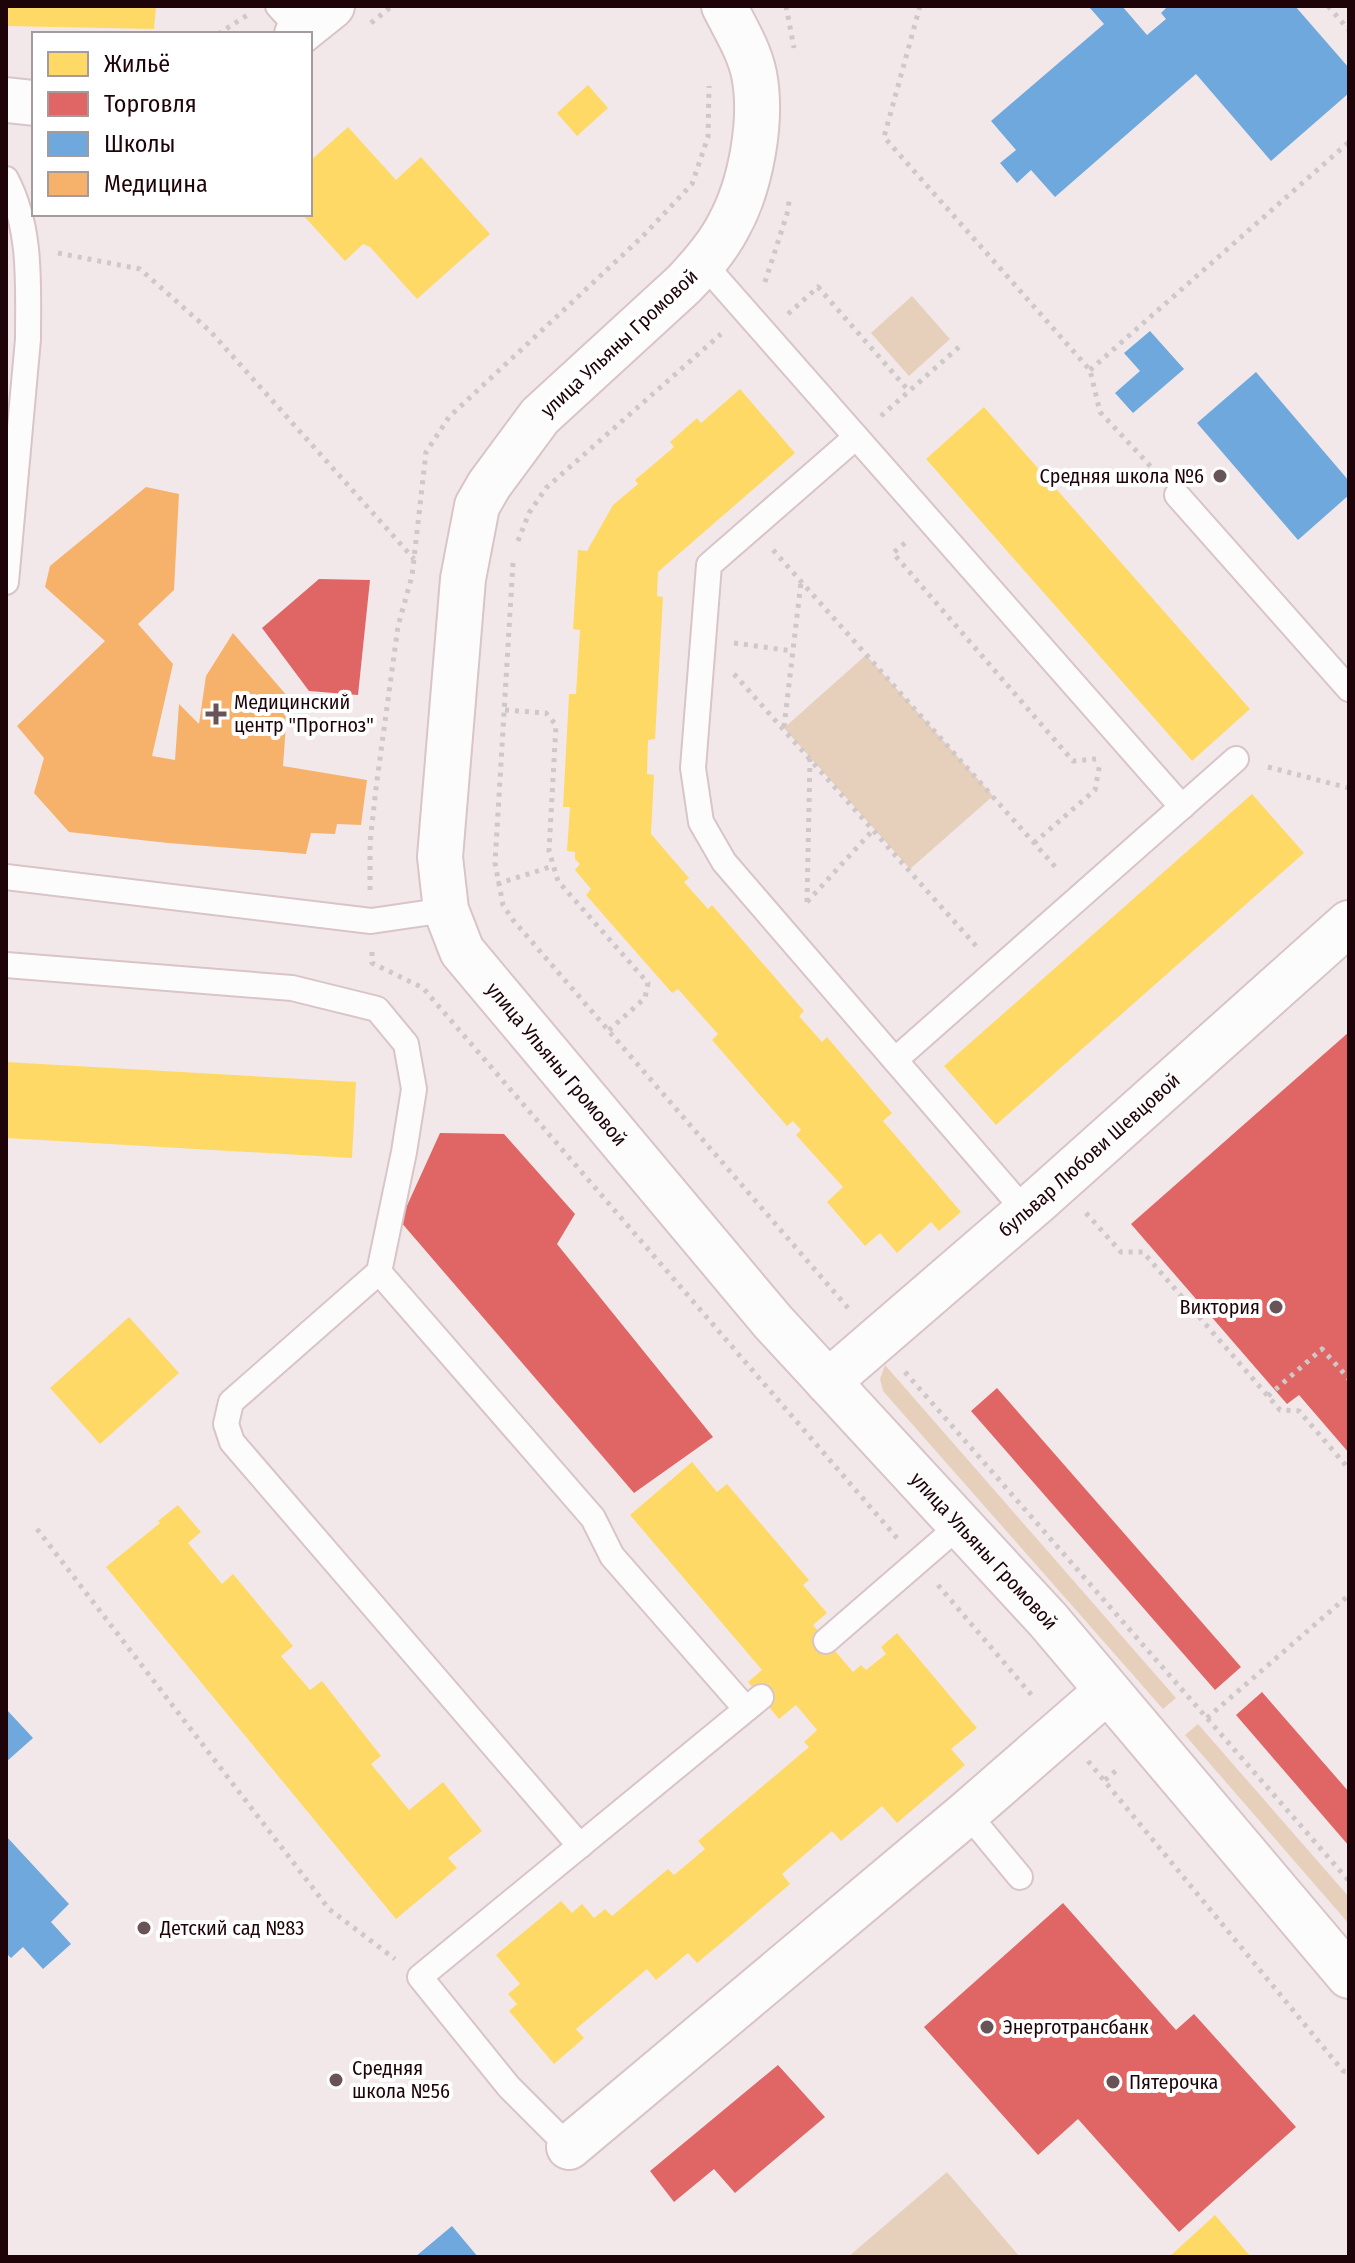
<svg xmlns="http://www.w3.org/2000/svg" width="1355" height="2263" viewBox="0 0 1355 2263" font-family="'Fira Sans Condensed',sans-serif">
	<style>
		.green { fill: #e7d0bb }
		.homes { fill: #ffd966 }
		.shops { fill: #e06666 }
		.schools { fill: #6fa8dc }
		.health { fill: #f6b26b }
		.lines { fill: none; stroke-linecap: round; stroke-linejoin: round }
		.lane-casing { stroke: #d9c4c7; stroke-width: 28 }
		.street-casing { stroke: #d9c4c7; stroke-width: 48 }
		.primary-casing { stroke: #d9c4c7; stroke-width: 48 }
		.path { stroke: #cec8c9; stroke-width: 5; stroke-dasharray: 4 6; stroke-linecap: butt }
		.lane { stroke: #fdfcfc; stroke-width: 24 }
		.street { stroke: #fdfcfc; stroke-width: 44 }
		.primary { stroke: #fdfcfc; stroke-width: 44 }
		.poi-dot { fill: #685457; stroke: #fff; stroke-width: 3 }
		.labels { text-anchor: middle; stroke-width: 8; stroke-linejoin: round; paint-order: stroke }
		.street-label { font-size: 20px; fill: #1e0408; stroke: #fff }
		.poi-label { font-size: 20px; fill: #1e0408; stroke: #fff; text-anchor: start }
	</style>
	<rect width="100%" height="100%" fill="#f2e8ea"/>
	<g class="green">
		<path d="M912,296L950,339L909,376L871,333Z"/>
		<path d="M866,655L993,796L910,869L784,728Z"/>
		<path d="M885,1365L1176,1698L1163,1709L883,1391L880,1379Z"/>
		<path d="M1198,1724L1349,1897V1924L1185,1735Z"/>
		<path d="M947,2172L1020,2257H848Z"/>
	</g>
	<g class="homes">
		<path d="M6,6H156L154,29L6,26Z"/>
		<path d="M588,85L608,108L577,136L557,113Z"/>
		<path d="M348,127L396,180L421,157L490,234L417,299L370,247L363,244L345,261L302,214H310V161Z"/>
		<path d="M740,389L795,453L658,572L657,596L663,597L655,739L648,740L647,774L654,775L651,834L689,878L684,882L708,909L712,905L804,1011L799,1016L822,1042L827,1037L892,1113L883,1121L961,1212L939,1231L931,1222L897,1253L880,1233L865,1246L827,1202L843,1187L796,1135L801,1130L793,1121L787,1126L712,1040L718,1034L678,989L672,993L586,895L591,889L575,870L580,864L575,859V852L567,851L570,807H563L569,694H576L580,630L573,629L578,550L587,551L613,505L638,484L635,480L674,447L670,442L697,418L701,423Z"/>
		<path d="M984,407L1250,709L1192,761L926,459Z"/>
		<path d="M1252,794L1304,853L996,1125L944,1066Z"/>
		<path d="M6,1062L356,1082L352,1158L6,1138Z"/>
		<path d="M129,1317L179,1373L100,1444L50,1388Z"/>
		<path d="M692,1462L717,1492L727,1484L809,1580L803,1585L827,1613L813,1625L853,1672L861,1665L866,1670L886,1654L881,1647L897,1633L977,1728L951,1749L965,1765L897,1823L882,1806L841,1841L832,1831L782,1874L790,1884L727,1938L697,1963L688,1953L656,1980L647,1969L576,2029L584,2038L554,2064L509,2011L517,2004L508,1994L520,1984L496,1955L561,1901L572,1913L582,1904L594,1918L605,1909L612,1916L668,1869L674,1875L705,1849L698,1841L809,1747L804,1742L817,1730L796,1705L779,1719L748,1682L762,1670L630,1515Z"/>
		<path d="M178,1505L201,1532L188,1543L222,1584L233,1574L293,1646L281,1656L310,1690L322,1681L381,1756L371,1764L409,1810L443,1782L482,1831L448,1858L457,1868L396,1919L106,1567L160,1523L158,1521Z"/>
		<path d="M1215,2215L1251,2257H1169Z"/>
	</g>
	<g class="shops">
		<path d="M319,579L370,580L358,695L309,691L262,628Z"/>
		<path d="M1349,1032V1453L1299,1395L1287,1404L1131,1224Z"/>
		<path d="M440,1133L504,1134L575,1214L557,1244L713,1437L634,1493L400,1221Z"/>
		<path d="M997,1388L1241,1667L1215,1690L971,1411Z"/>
		<path d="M1262,1692L1349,1792V1846L1236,1715Z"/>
		<path d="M1063,1903L1176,2030L1194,2014L1296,2127L1179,2232L1078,2119L1038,2155L924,2027Z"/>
		<path d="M778,2065L825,2117L735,2193L714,2169L674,2202L650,2171Z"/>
	</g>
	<g class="schools">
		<path d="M1093,6H1122L1147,35L1166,19L1161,13L1168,6H1295L1349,68V93L1271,161L1196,74L1055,197L1031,170L1017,183L1000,163L1016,150L991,121L1104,24L1090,8Z"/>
		<path d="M1150,331L1184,369L1133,413L1115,393L1140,371L1124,353Z"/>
		<path d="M1256,372L1349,481V495L1298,540L1197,423Z"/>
		<path d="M6,1709L33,1738L6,1762Z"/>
		<path d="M6,1836L69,1904L51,1922L71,1944L43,1969L23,1947L11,1958L6,1953Z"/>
		<path d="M452,2226L478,2257H415Z"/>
	</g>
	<path class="health" d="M146,487L179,494L174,590L138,624L173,664L152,756L175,760L179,704L199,724L206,676L233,633L288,697L283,766L367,780L361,825L337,824L335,834L311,833L306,854L168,843L69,832L34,793L44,758L17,726L105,641L45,587L50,566Z"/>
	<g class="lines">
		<defs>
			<g id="lane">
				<path d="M278,6L301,31"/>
				<path d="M6,179C32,228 28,285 28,339L6,582"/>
				<path d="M703,263L1182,807"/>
				<path d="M856,437L709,565L693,768L701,822L724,862L1026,1212"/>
				<path d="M1177,495L1349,689"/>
				<path d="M6,877L371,921L446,910"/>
				<path d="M6,965L292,988L377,1009L406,1044L414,1089L404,1152L379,1272L231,1402L226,1424L232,1442L580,1846"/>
				<path d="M895,1060L1236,759"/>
				<path d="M379,1272L593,1518L612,1556L746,1709"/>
				<path d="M826,1641L960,1525"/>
				<path d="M967,1813L1020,1877"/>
				<path d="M569,2147L509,2087L420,1977L761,1697"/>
			</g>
			<g id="street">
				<path id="s1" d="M828,1382L1039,1200L1349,923"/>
				<path d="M569,2147L967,1813L1107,1691"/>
			</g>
			<g id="primary">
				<path id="s2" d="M724,6C735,28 749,50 754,74C763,119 751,185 729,225C718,247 701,266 684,284L540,416L489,485L477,506L463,579L440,857L446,910L462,951L773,1322L1048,1620L1349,1976"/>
				<path d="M297,34L332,6"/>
				<path d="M6,100L34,103"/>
			</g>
		</defs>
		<use href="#lane" class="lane-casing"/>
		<use href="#street" class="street-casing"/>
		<use href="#primary" class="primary-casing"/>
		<g class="path">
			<path d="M786,6L794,48"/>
			<path d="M920,6L884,137L1090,370L1100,412L1155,471"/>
			<path d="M1328,6L1349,30"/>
			<path d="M371,23L392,6"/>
			<path d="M218,34L249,14"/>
			<path d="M58,253L140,269L211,332L414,559"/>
			<path d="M765,282L787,214L790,196"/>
			<path d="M788,314L818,287L909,391"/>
			<path d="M1090,370L1349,142"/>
			<path d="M881,416L959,347"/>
			<path d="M518,541L529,513L546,488L721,334"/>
			<path d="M905,543L893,553L1073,761L1096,759"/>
			<path d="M773,550L1059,871"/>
			<path d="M513,563L495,863L503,905L513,920L848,1308"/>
			<path d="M734,643L793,651"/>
			<path d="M734,674L977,947"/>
			<path d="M505,710L546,713L556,725L549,851L558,881L648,983L645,998L608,1031"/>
			<path d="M784,727L801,582"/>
			<path d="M1268,767L1349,788"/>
			<path d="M1034,843L1095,790L1100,763"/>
			<path d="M497,884L553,866"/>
			<path d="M370,890V843L376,788L398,626L412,576L426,452L449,417L642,237L692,184L708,137L709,86"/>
			<path d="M807,902L810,759"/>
			<path d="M807,902L874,829"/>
			<path d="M372,952V963L423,988L897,1538"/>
			<path d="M1086,1213L1121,1252H1143L1280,1410L1299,1411L1349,1469"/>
			<path d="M905,1372L1349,1881"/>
			<path d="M1268,1396L1322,1349L1349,1379"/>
			<path d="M37,1529L329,1909L395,1959"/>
			<path d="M938,1585L1035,1699"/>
			<path d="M1207,1718L1349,1595"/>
			<path d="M1088,1761L1343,2071L1349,2072"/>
			<path d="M1105,1780L1119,1768"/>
		</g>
		<use href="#lane" class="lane"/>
		<use href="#street" class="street"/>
		<use href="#primary" class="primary"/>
	</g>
	<g class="poi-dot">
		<circle cx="1220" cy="476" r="8"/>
		<path d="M212 702h8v8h8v8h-8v8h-8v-8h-8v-8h8z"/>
		<circle cx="1276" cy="1307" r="8"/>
		<circle cx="144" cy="1928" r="8"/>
		<circle cx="987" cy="2027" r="8"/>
		<circle cx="336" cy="2080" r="8"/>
		<circle cx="1113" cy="2082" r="8"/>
	</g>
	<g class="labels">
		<g class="street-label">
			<text transform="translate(619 343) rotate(-43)" y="7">улица Ульяны Громовой</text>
			<text dy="7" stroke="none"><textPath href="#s2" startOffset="1208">улица Ульяны Громовой</textPath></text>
			<text dy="7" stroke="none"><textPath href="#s1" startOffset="346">бульвар Любови Шевцовой</textPath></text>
			<text dy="7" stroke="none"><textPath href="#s2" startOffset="1856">улица Ульяны Громовой</textPath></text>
		</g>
		<g class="poi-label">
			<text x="1204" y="483" text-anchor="end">Средняя школа №6</text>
			<text x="234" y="709">Медицинский<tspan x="234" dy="23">центр "Прогноз"</tspan></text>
			<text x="1260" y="1314" text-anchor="end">Виктория</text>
			<text x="160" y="1935">Детский сад №83</text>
			<text x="1003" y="2034">Энерготрансбанк</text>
			<text x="352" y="2075">Средняя<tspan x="352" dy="23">школа №56</tspan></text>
			<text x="1129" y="2089">Пятерочка</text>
		</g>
	</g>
	<rect width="1355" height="2263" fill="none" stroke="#1e0408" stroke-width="16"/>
	<rect x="32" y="32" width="280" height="184" fill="#ffffff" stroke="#a59b9c" stroke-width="2"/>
	<rect x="48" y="52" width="40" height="24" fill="#ffd966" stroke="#a59b9c" stroke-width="2"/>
	<text x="104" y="72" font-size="24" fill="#1e0408">Жильё</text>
	<rect x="48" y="92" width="40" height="24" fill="#e06666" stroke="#a59b9c" stroke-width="2"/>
	<text x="104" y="112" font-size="24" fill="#1e0408">Торговля</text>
	<rect x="48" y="132" width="40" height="24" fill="#6fa8dc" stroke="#a59b9c" stroke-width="2"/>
	<text x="104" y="152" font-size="24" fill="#1e0408">Школы</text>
	<rect x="48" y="172" width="40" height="24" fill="#f6b26b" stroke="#a59b9c" stroke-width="2"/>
	<text x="104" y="192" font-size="24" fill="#1e0408">Медицина</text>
</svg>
